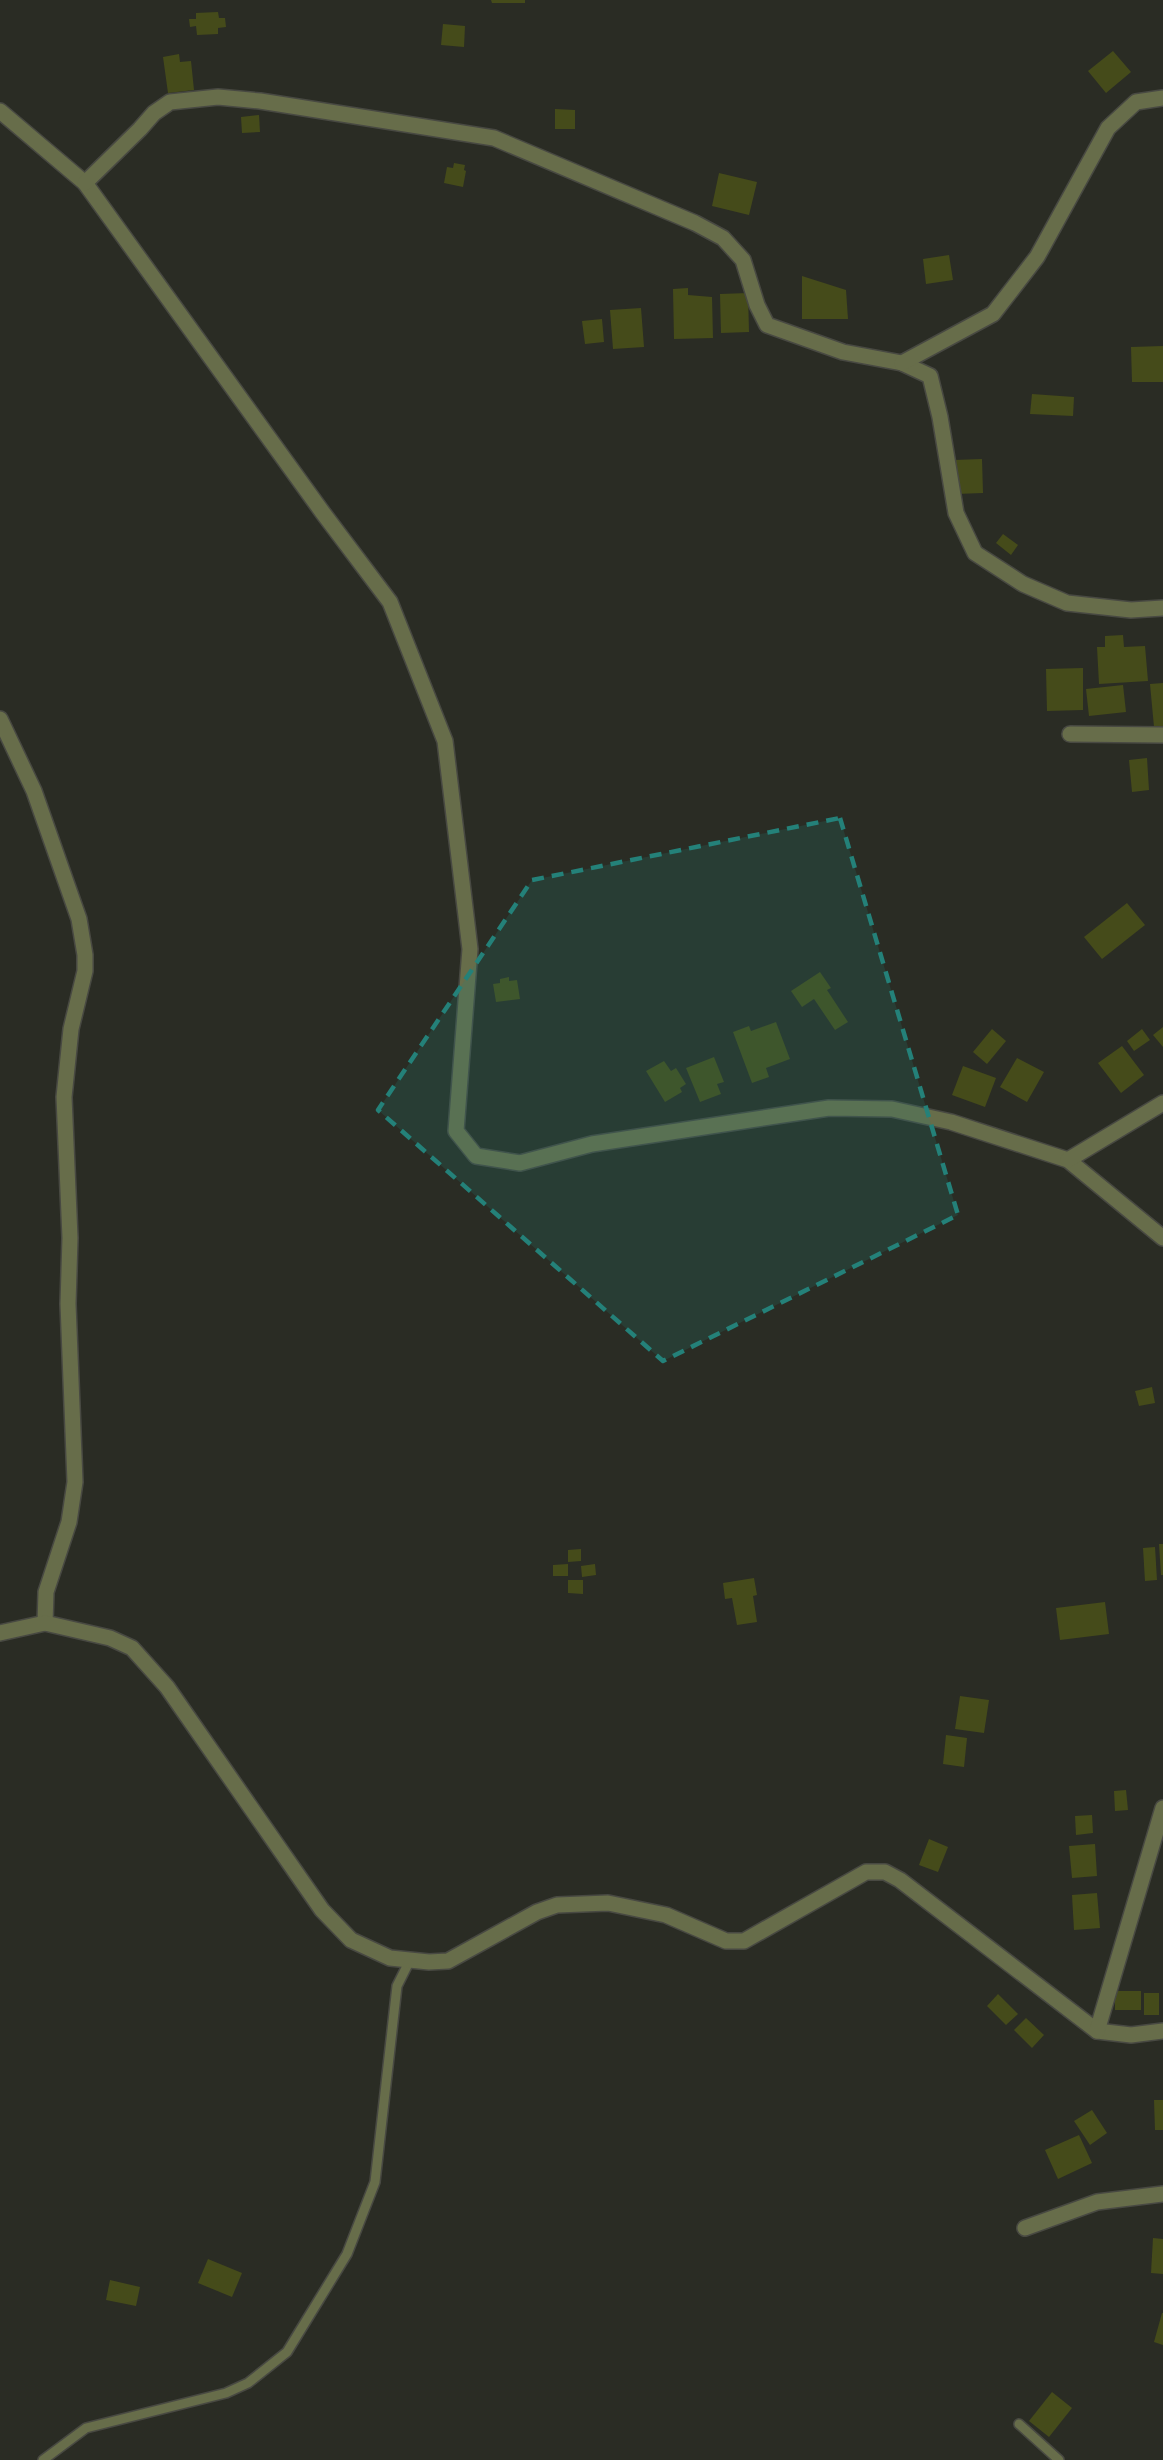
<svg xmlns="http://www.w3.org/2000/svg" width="1163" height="2460" viewBox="0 0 1163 2460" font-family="Rubik,sans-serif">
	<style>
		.building { fill: #454b1a }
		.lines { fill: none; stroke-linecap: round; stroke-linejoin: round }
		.service-casing { stroke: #484942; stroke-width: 12 }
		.minor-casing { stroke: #484942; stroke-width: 18 }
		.service { stroke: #676d4a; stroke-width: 9 }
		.minor { stroke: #676d4a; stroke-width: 15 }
		.marked { fill: #248179; fill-opacity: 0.2; stroke: #248179; stroke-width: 4.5; stroke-dasharray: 12 8; stroke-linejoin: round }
	</style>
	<rect width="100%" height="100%" fill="#2a2c24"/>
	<g class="building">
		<path d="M491,0H525V3H492Z"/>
		<path d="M218,12L219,18H225L226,27L218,28V34L197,35L196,26L190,27L189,19H196V13Z"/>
		<path d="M443,24L465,26L464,47L441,45Z"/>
		<path d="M1113,51L1131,72L1106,93L1088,71Z"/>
		<path d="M179,54L180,62L191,61L194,90L168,93L163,57Z"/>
		<path d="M555,109L575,110V129H555Z"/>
		<path d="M259,115L260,132L242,133L241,117Z"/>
		<path d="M454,163L465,165L464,170L466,171L463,187L444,183L447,167L453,168Z"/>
		<path d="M719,173L757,182L749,215L712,206Z"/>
		<path d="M949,255L953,280L926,284L923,259Z"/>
		<path d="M802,276L846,290L848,319H802Z"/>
		<path d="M688,288V295L712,297L713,338L674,339L673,289Z"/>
		<path d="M748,293L749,332L721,333L720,294Z"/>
		<path d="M641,308L644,347L613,349L610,310Z"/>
		<path d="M602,319L604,342L585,344L582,321Z"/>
		<path d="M1163,346V382H1132L1131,347Z"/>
		<path d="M1032,394L1074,397L1073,416L1030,414Z"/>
		<path d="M982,459L983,493L956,494L954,460Z"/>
		<path d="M1003,534L1018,545L1011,555L996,543Z"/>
		<path d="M1123,635L1124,647L1145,646L1148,681L1099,684L1097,647H1105V636Z"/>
		<path d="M1083,668V710L1047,711L1046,669Z"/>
		<path d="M1163,683V727H1154L1150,684Z"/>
		<path d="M1123,685L1126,712L1089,716L1086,689Z"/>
		<path d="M1147,758L1149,790L1132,792L1129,760Z"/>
		<path d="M1127,903L1145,925L1102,959L1084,937Z"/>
		<path d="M820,972L831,988L827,990L848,1022L835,1030L814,999L802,1007L791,991Z"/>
		<path d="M509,977V981L517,980L520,999L496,1002L493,984L500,983V979Z"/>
		<path d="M776,1022L790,1059L766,1068L769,1077L752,1083L733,1032L749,1026L751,1031Z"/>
		<path d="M1163,1027V1047L1153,1035Z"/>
		<path d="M992,1029L1006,1041L987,1064L973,1052Z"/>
		<path d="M1142,1029L1150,1040L1134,1051L1127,1041Z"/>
		<path d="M1122,1046L1144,1075L1121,1093L1098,1063Z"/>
		<path d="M714,1057L724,1082L717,1084L721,1094L700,1102L686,1068Z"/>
		<path d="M1017,1058L1044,1072L1027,1102L1000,1087Z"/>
		<path d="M664,1061L671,1071L676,1068L686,1084L680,1088L682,1092L665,1102L646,1071Z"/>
		<path d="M963,1066L996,1078L985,1107L952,1095Z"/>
		<path d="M1152,1387L1155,1403L1139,1406L1135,1391Z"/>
		<path d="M1159,1544H1163V1575H1161Z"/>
		<path d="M1155,1547L1157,1580L1145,1581L1143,1548Z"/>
		<path d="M581,1549V1561L568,1562V1550Z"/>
		<path d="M568,1564V1576H553V1565Z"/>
		<path d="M595,1564L596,1575L582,1577L581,1566Z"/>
		<path d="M754,1578L757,1595L753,1596L757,1622L737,1625L732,1598L725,1599L723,1583Z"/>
		<path d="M568,1580H583V1594L568,1593Z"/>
		<path d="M1105,1602L1109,1634L1060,1640L1056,1608Z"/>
		<path d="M960,1696L989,1700L984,1733L955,1729Z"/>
		<path d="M946,1735L967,1738L964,1767L943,1764Z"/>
		<path d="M1126,1790L1128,1810L1115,1811L1114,1791Z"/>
		<path d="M1092,1815L1093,1833L1076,1835L1075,1816Z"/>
		<path d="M929,1839L948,1847L938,1872L919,1865Z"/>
		<path d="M1095,1844L1097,1876L1072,1878L1069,1846Z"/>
		<path d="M1097,1893L1100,1928L1074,1930L1072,1895Z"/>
		<rect x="1115" y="1991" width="26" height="19"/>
		<rect x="1144" y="1993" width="15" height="22"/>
		<path d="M998,1994L1018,2014L1006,2025L987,2006Z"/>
		<path d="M1026,2018L1044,2035L1032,2048L1014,2030Z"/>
		<path d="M1154,2100H1163V2130H1155Z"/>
		<path d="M1092,2110L1107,2133L1090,2145L1074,2121Z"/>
		<path d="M1079,2135L1092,2163L1058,2179L1045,2150Z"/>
		<path d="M1153,2238L1163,2239V2274L1151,2273Z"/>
		<path d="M208,2259L242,2273L232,2297L198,2283Z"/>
		<path d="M110,2280L140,2287L136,2306L106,2300Z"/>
		<path d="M1162,2313H1163V2345L1154,2342Z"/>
		<path d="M1052,2392L1072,2408L1049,2437L1029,2421Z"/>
	</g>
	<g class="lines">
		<defs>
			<g id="service">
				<path d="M1019,2424L1059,2460"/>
				<path d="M43,2460L86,2428L226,2393L248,2383L287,2352L347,2254L375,2182L397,1986L410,1960"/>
			</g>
			<g id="minor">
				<path d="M0,111L85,183L323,513L390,602L445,741L470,949L456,1131L476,1156L520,1163L592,1144L829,1108L892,1109L951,1122L1068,1160L1163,1238"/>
				<path d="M85,183L140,129L154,113L170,102L218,97L260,101L494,138L695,223L723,238L743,260L757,305L767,325L843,352L902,363L930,376L940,417L956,513L975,553L1023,584L1067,603L1131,610L1163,608"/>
				<path d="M902,363L993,314L1037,257L1108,128L1136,102L1163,98"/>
				<path d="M0,719L34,791L79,919L85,955V971L71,1029L64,1097L70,1238L68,1304L75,1482L69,1522L46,1592L45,1623"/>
				<path d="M1070,734L1163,735"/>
				<path d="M1068,1160L1163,1103"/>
				<path d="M0,1633L45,1623L110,1638L132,1648L167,1687L322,1910L351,1940L390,1958L429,1962L448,1961L537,1912L557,1905L608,1903L666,1915L726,1941H744L866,1872H885L900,1880L1097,2031L1131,2035L1163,2031"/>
				<path d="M1097,2031L1163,1808"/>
				<path d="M1025,2228L1097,2202L1163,2194"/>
			</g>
		</defs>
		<use href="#service" class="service-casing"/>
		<use href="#minor" class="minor-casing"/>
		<use href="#service" class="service"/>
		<use href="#minor" class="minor"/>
	</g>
	<path class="marked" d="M840,818L958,1215L663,1361L378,1110L532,880Z"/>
</svg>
